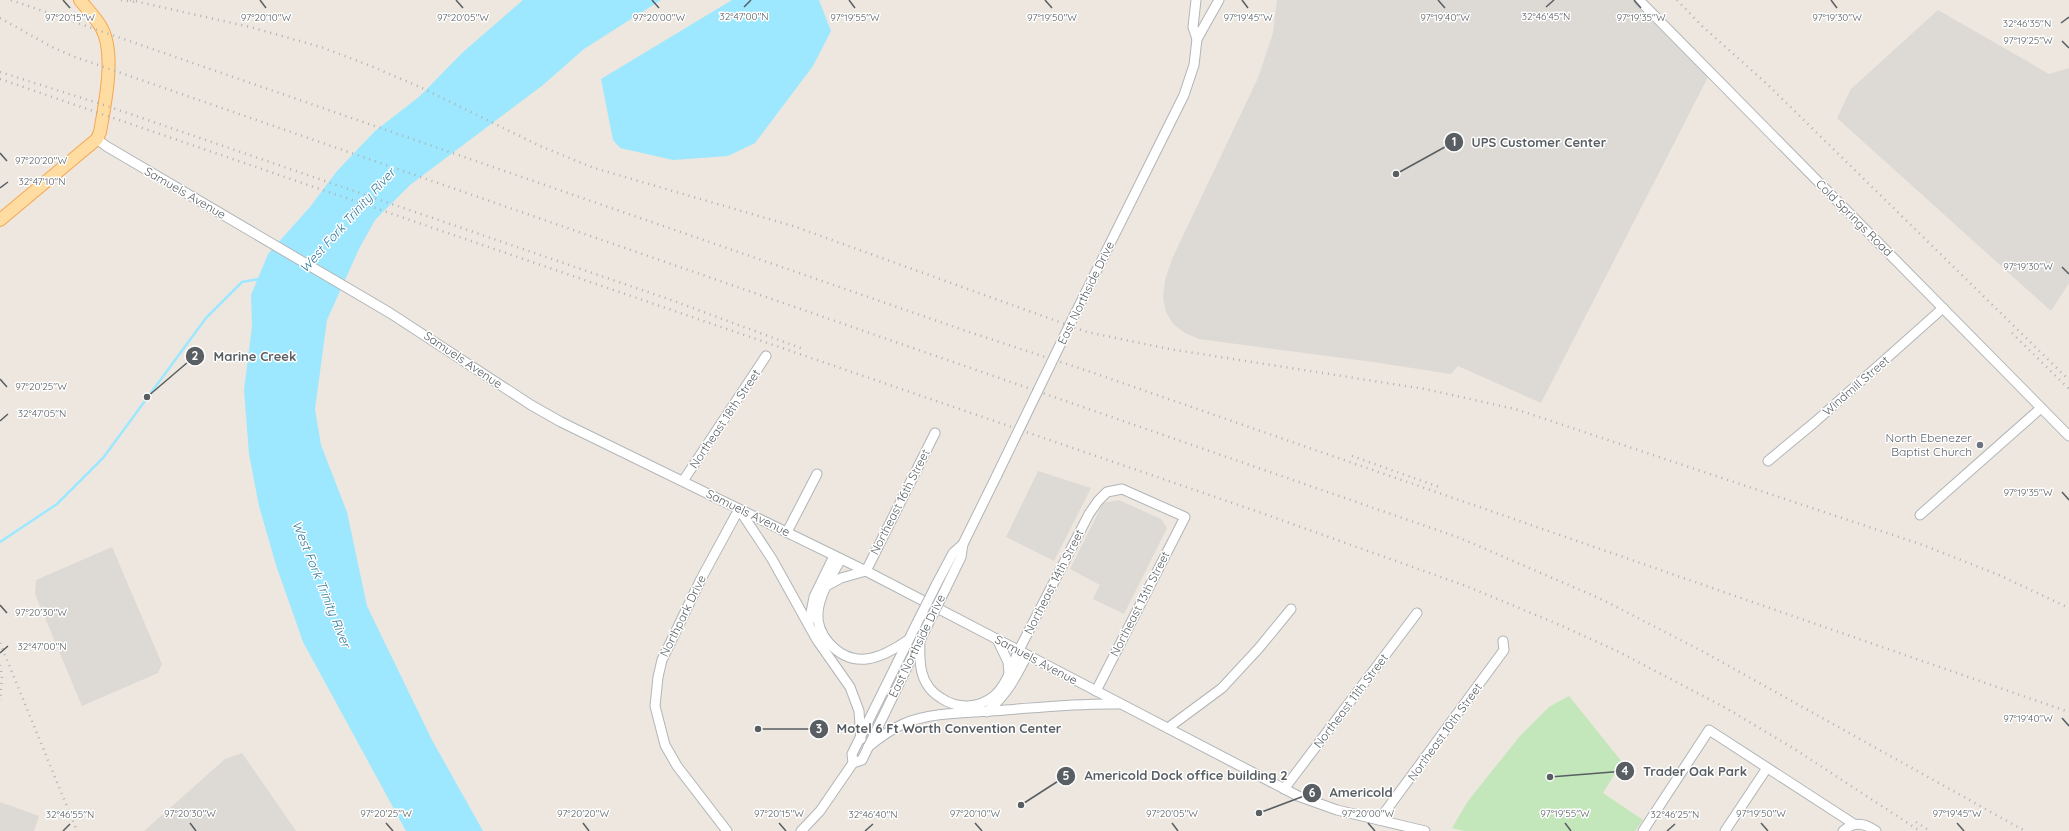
<svg xmlns="http://www.w3.org/2000/svg" width="2069" height="831" viewBox="0 0 2069 831" font-family="Quicksand,sans-serif">
	<style>
		.industrial { fill: #ddd9d4 }
		.green { fill: #c3e6ba }
		.water { fill: #9de8ff }
		.lines { fill: none; stroke-linecap: round; stroke-linejoin: round }
		.stream { stroke: #9de8ff; stroke-width: 2.5 }
		.minor-casing { stroke: #b1b5b8; stroke-width: 11 }
		.major-casing { stroke: #f7a54e; stroke-width: 14 }
		.minor { stroke: #fff; stroke-width: 9 }
		.major { stroke: #ffdda2; stroke-width: 12 }
		.rail { stroke: #b0b1b2; stroke-width: 2.5; stroke-dasharray: 1 5; stroke-linecap: butt }
		.minor-bridge-casing { stroke: #b1b5b8; stroke-width: 11; stroke-linecap: butt }
		.minor-bridge { stroke: #fff; stroke-width: 9 }
		.ticks { fill: none; stroke: #585e62; stroke-width: 1.5 }
		.worship-dot { fill: #6b7280; stroke: #fff; stroke-width: 1.5 }
		.labels { text-anchor: middle; stroke-width: 3; stroke-linejoin: round; paint-order: stroke }
		.street-label { font-size: 12px; fill: #585e62; stroke: #fff }
		.worship-label { font-size: 12px; fill: #5b616d; stroke: #fff; text-anchor: end }
		.water-label { font-size: 13px; font-style: italic; fill: #30799a; stroke: #fff }
		.ticks-label { font-size: 10px; text-anchor: middle; fill: #585e62; stroke: #fff; stroke-width: 3; stroke-linejoin: round; paint-order: stroke }
		.leader { fill: none; stroke: #585e62; stroke-width: 1.5 }
		.callout-dot { fill: #585e62; stroke: #fff; stroke-width: 1.5 }
		.mark-label { font-size: 12px; text-anchor: middle; font-weight: bold; fill: #fff }
		.callout-label { font-size: 13px; text-anchor: middle; font-weight: bold; fill: #585e62; stroke: #fff; stroke-width: 3; stroke-linejoin: round; paint-order: stroke }
	</style>
	<rect width="100%" height="100%" fill="#ede7df"/>
	<g class="industrial">
		<path d="M1277,0H1632L1708,77L1541,403L1458,366L1451,374L1373,362L1199,339L1185,333L1173,324L1166,312L1163,298L1165,280L1172,259L1258,78L1273,33Z"/>
		<path d="M1938,10L2049,74L2069,68V283L2051,311L1837,118L1851,89Z"/>
		<path d="M1038,471L1091,488L1054,561L1006,537Z"/>
		<path d="M1119,500L1161,519L1167,528L1124,614L1093,599L1100,585L1070,569L1103,503Z"/>
		<path d="M112,547L162,664L158,673L82,706L35,594L36,580Z"/>
		<path d="M242,753L296,831H144L225,759Z"/>
		<path d="M0,802L39,816L34,831H0Z"/>
	</g>
	<path class="green" d="M1569,696L1622,762L1603,793L1643,820L1635,831H1464L1452,828L1468,801L1520,736L1549,707Z"/>
	<g class="water">
		<path d="M523,0H661L584,49L543,85L410,185L375,220L359,249L327,320L315,409L321,445L347,512L367,606L432,740L483,831H406L303,642L276,565L259,506L249,454L244,390L252,326L251,295L268,254L310,207L337,171L375,131L420,96L462,53Z"/>
		<path d="M732,0H819L831,31L813,66L755,143L728,156L673,160L620,148L613,140L601,79Z"/>
	</g>
	<g class="lines">
		<path class="stream" d="M0,542L57,504L103,458L206,318L242,282L259,279"/>
		<defs>
			<g id="minor">
				<path d="M1196,0L1193,27L1197,39"/>
				<path d="M1639,0L2069,436"/>
				<path d="M97,139L106,146L390,313L531,405L561,422L866,571L1298,796L1337,810L1425,831"/>
				<path d="M1074,316L1184,95L1194,65L1197,39L1219,0"/>
				<path d="M1768,461L1815,422L1943,308"/>
				<path d="M683,481L766,356"/>
				<path d="M1920,515L2041,408"/>
				<path d="M787,532L817,474"/>
				<path d="M841,559C832,575 820,593 818,612C817,624 821,634 829,643C854,671 882,658 908,640"/>
				<path d="M866,571L935,433"/>
				<path d="M828,585L841,578L866,571"/>
				<path d="M936,585L953,553L963,544"/>
				<path d="M945,590L961,557L963,544L997,475"/>
				<path d="M809,623L814,597L834,556"/>
				<path d="M920,639C919,662 919,685 941,698C957,709 978,709 994,696C1008,684 1012,664 1020,648C1043,603 1066,559 1089,514L1098,501L1107,492L1122,489L1185,517L1096,691"/>
				<path d="M997,639L1008,662L1009,673"/>
				<path d="M987,712C1007,694 1015,679 1027,655"/>
				<path d="M1168,728L1222,688L1259,648L1291,609"/>
				<path d="M868,747C879,738 890,730 903,724C932,711 974,713 1005,710C1043,707 1080,703 1118,704"/>
				<path d="M853,763L862,760L926,628"/>
				<path d="M1284,789L1417,613"/>
				<path d="M1379,820L1504,650L1503,641"/>
				<path d="M727,831L677,766L665,745L655,706L658,677L662,660L701,579L739,509L772,559L817,640L850,687L859,711L861,739"/>
				<path d="M801,831L820,811L853,763L852,754L917,623"/>
				<path d="M1643,831L1709,730L1854,824"/>
				<path d="M1725,831L1767,768"/>
				<path d="M1843,831C1854,821 1864,823 1876,831"/>
			</g>
			<path id="major" d="M0,220L97,139L100,132C105,104 116,52 101,27C96,18 87,9 80,0"/>
		</defs>
		<use href="#minor" class="minor-casing"/>
		<use href="#major" class="major-casing"/>
		<use href="#minor" class="minor"/>
		<use href="#major" class="major"/>
		<g class="rail">
			<path d="M11,0L975,334L1088,371L2069,712"/>
			<path d="M121,0L135,2"/>
			<path d="M130,0L250,27L321,47L371,66L420,87L540,146L594,168L793,226L1087,332L1169,349L1425,389L1515,409L1923,545L1999,575L2069,608"/>
			<path d="M1677,0L1702,26L1766,83L2069,380"/>
			<path d="M0,18L52,47L75,57L1460,538L1601,599L1702,651L2025,831"/>
			<path d="M0,72L104,105L674,301L803,349"/>
			<path d="M0,79L1256,511L1466,586L1560,625L1619,652L1724,707L1793,748L1920,831"/>
			<path d="M2012,333L2069,389"/>
			<path d="M1352,456L1442,488"/>
			<path d="M0,643L77,831"/>
			<path d="M0,665L2,676L0,701"/>
			<path d="M1916,822L1930,831"/>
		</g>
		<defs>
			<g id="minor-bridge">
				<path d="M997,475L1074,316"/>
				<path d="M917,623L936,585"/>
				<path d="M926,628L945,590"/>
			</g>
		</defs>
		<use href="#minor-bridge" class="minor-bridge-casing"/>
		<use href="#minor-bridge" class="minor-bridge"/>
	</g>
	<path class="ticks" d="M63,0L70,8M260,0L266,8M456,0L463,8M652,0L659,8M849,0L855,8M1045,0L1052,8M1242,0L1248,8M1438,0L1445,8M1634,0L1641,8M1831,0L1837,8M744,7L751,0M1546,7L1554,0M2061,23L2069,17M2062,41L2069,48M0,153L7,161M0,188L8,182M2062,267L2069,274M0,379L7,387M0,421L8,414M2062,492L2069,500M0,605L7,613M0,653L8,646M2062,718L2069,726M190,823L196,831M386,823L393,831M583,823L589,831M779,823L786,831M975,823L982,831M1172,823L1178,831M1368,823L1375,831M1565,823L1571,831M1761,823L1768,831M1957,823L1964,831M63,831L70,824M865,831L873,824M1667,831L1675,824"/>
	<circle class="worship-dot" cx="1980" cy="445" r="4"/>
	<g class="labels">
		<g class="street-label">
			<text transform="translate(185 193) rotate(30)" y="4">Samuels Avenue</text>
			<text transform="translate(1854 218) rotate(45)" y="4">Cold Springs Road</text>
			<text transform="translate(1086 293) rotate(-64)" y="4">East Northside Drive</text>
			<text transform="translate(463 360) rotate(34)" y="4">Samuels Avenue</text>
			<text transform="translate(1856 386) rotate(-41)" y="4">Windmill Street</text>
			<text transform="translate(725 419) rotate(-56)" y="4">Northeast 18th Street</text>
			<text transform="translate(900 502) rotate(-63)" y="4">Northeast 16th Street</text>
			<text transform="translate(748 513) rotate(26)" y="4">Samuels Avenue</text>
			<text transform="translate(1054 582) rotate(-63)" y="4">Northeast 14th Street</text>
			<text transform="translate(1140 604) rotate(-63)" y="4">Northeast 13th Street</text>
			<text transform="translate(683 616) rotate(-64)" y="4">Northpark Drive</text>
			<text transform="translate(917 646) rotate(-64)" y="4">East Northside Drive</text>
			<text transform="translate(1036 660) rotate(28)" y="4">Samuels Avenue</text>
			<text transform="translate(1351 701) rotate(-53)" y="4">Northeast 11th Street</text>
			<text transform="translate(1445 732) rotate(-54)" y="4">Northeast 10th Street</text>
		</g>
		<g class="worship-label">
			<text x="1972" y="442">North Ebenezer<tspan x="1972" dy="14">Baptist Church</tspan></text>
		</g>
		<g class="water-label">
			<text transform="translate(347 220) rotate(-48)" y="5">West Fork Trinity River</text>
			<text transform="translate(322 584) rotate(68)" y="5">West Fork Trinity River</text>
		</g>
	</g>
	<g class="ticks-label">
		<text x="744" y="20">32°47'00"N</text>
		<text x="1546" y="20">32°46'45"N</text>
		<text x="1641" y="21">97°19'35"W</text>
		<text x="70" y="21">97°20'15"W</text>
		<text x="266" y="21">97°20'10"W</text>
		<text x="463" y="21">97°20'05"W</text>
		<text x="659" y="21">97°20'00"W</text>
		<text x="855" y="21">97°19'55"W</text>
		<text x="1052" y="21">97°19'50"W</text>
		<text x="1248" y="21">97°19'45"W</text>
		<text x="1445" y="21">97°19'40"W</text>
		<text x="1837" y="21">97°19'30"W</text>
		<text x="2027" y="27">32°46'35"N</text>
		<text x="2028" y="44">97°19'25"W</text>
		<text x="41" y="164">97°20'20"W</text>
		<text x="42" y="185">32°47'10"N</text>
		<text x="2028" y="270">97°19'30"W</text>
		<text x="41" y="390">97°20'25"W</text>
		<text x="42" y="417">32°47'05"N</text>
		<text x="2028" y="496">97°19'35"W</text>
		<text x="41" y="616">97°20'30"W</text>
		<text x="42" y="650">32°47'00"N</text>
		<text x="2028" y="722">97°19'40"W</text>
		<text x="190" y="817">97°20'30"W</text>
		<text x="386" y="817">97°20'25"W</text>
		<text x="583" y="817">97°20'20"W</text>
		<text x="779" y="817">97°20'15"W</text>
		<text x="975" y="817">97°20'10"W</text>
		<text x="1172" y="817">97°20'05"W</text>
		<text x="1368" y="817">97°20'00"W</text>
		<text x="1565" y="817">97°19'55"W</text>
		<text x="1761" y="817">97°19'50"W</text>
		<text x="1957" y="817">97°19'45"W</text>
		<text x="70" y="818">32°46'55"N</text>
		<text x="873" y="818">32°46'40"N</text>
		<text x="1675" y="818">32°46'25"N</text>
	</g>
	<path class="leader" d="M1396 174L1454 142M147 397L195 356M758 729L819 729M1550 777L1625 771M1021 805L1066 776M1259 813L1312 793"/>
	<g class="callout-dot">
		<circle cx="1396" cy="174" r="4"/>
		<circle cx="147" cy="397" r="4"/>
		<circle cx="758" cy="729" r="4"/>
		<circle cx="1550" cy="777" r="4"/>
		<circle cx="1021" cy="805" r="4"/>
		<circle cx="1259" cy="813" r="4"/>
		<circle cx="1454" cy="142" r="10"/>
		<circle cx="195" cy="356" r="10"/>
		<circle cx="819" cy="729" r="10"/>
		<circle cx="1625" cy="771" r="10"/>
		<circle cx="1066" cy="776" r="10"/>
		<circle cx="1312" cy="793" r="10"/>
	</g>
	<g class="mark-label">
		<text x="1454" y="146">1</text>
		<text x="195" y="360">2</text>
		<text x="819" y="733">3</text>
		<text x="1625" y="775">4</text>
		<text x="1066" y="780">5</text>
		<text x="1312" y="797">6</text>
	</g>
	<g class="callout-label">
		<text x="1539" y="147">UPS Customer Center</text>
		<text x="255" y="361">Marine Creek</text>
		<text x="949" y="733">Motel 6 Ft Worth Convention Center</text>
		<text x="1695" y="776">Trader Oak Park</text>
		<text x="1186" y="780">Americold Dock office building 2</text>
		<text x="1361" y="797">Americold</text>
	</g>
</svg>
